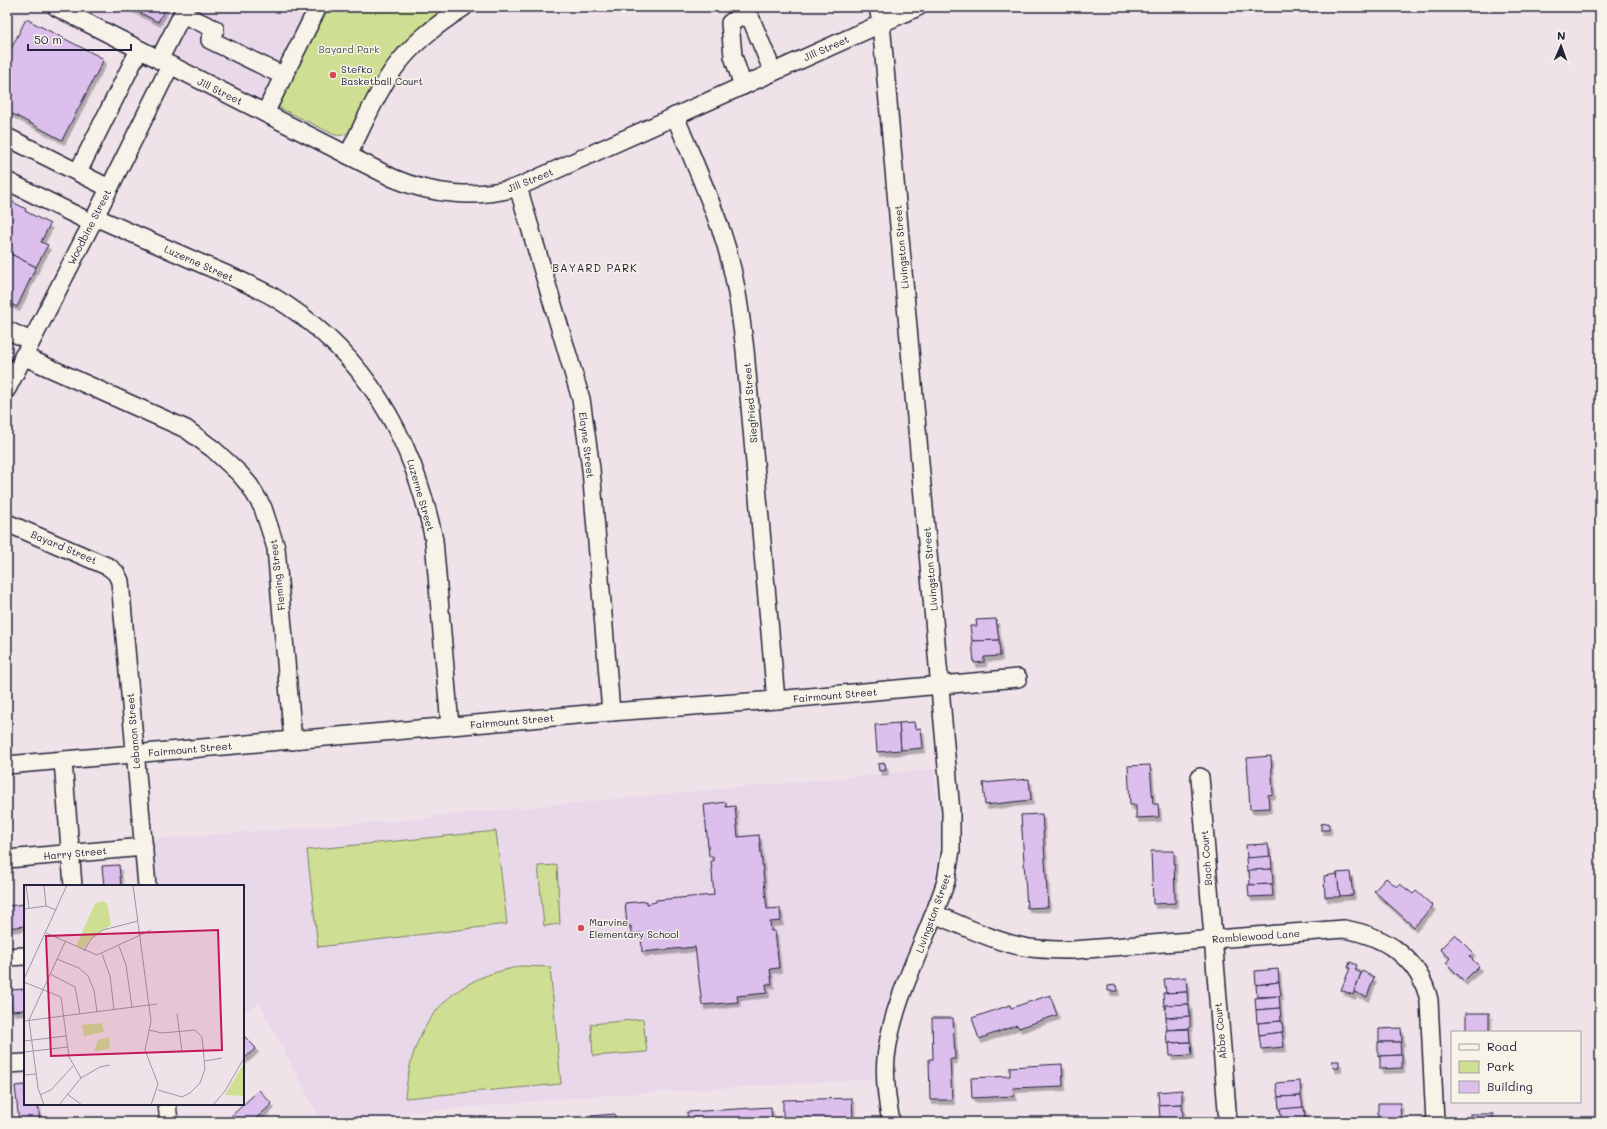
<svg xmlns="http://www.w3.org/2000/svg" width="1607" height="1129" viewBox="0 0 1607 1129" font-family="Mali,sans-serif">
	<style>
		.built { fill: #e9d8ea }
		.green { fill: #cedf93; stroke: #788067 }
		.building { fill: #dcbfec; stroke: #22223b; filter: url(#shadow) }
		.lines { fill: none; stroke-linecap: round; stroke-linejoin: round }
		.minor-casing { stroke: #22223b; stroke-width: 20 }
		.minor { stroke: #f7f3e8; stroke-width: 17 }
		.poi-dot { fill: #d1495b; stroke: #f7f3e8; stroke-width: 1.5 }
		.labels { text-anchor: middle; stroke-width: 3; stroke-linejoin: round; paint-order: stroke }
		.street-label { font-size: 10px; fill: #22223b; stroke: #f7f3e8 }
		.park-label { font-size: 10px; fill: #4d5151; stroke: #f7f3e8 }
		.poi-label { font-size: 10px; fill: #22223b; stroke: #f7f3e8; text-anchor: start }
		.neighbourhood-label { font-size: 11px; letter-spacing: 1px; fill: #22223b; stroke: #f7f3e8 }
		.inset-road { fill: none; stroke: #9d96a3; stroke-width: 1 }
		.view { fill: #c2185b; fill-opacity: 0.15; stroke: #c2185b; stroke-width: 2 }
		.inset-edge { fill: none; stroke: #22223b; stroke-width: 2 }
	</style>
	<defs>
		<filter id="shadow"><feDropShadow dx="2.5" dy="4.5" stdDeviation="0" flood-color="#0004"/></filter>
	</defs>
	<rect width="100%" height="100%" fill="#efe3e9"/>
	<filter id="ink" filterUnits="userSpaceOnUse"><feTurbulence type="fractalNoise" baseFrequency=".025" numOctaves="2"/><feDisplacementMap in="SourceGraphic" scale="8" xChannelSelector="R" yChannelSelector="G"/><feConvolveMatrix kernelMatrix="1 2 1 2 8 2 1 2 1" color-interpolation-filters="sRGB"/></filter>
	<g filter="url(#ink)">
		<g class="built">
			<path d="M80,7H324L274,105Z"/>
			<path d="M934,769L941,834L934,883L931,896L906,960L883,1014L877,1042L873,1079L580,1097L321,1121L259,1003L243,1014V886H155L151,839L434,818V816Z"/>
		</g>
		<g class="green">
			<path d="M324,7H449L373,88L350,131C346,135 341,136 335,135L274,105Z"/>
			<path d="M496,831L507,924L318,947L307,850Z"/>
			<path d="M557,865L560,924L544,926L538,866Z"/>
			<path d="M520,966L550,967L561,1084L405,1098C409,1048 428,1003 476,980C489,973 506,970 520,966Z"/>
			<path d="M643,1019L647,1052L593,1056L591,1024Z"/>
		</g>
		<g class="building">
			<path d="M129,7H166L158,22Z"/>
			<path d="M26,19L104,59L62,140L7,111V57Z"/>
			<path d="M7,199L26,209L25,211L50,224L41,242L48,245L36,267L7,252Z"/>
			<path d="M7,252L36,267L17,307L7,302Z"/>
			<path d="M996,619L999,640L972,641L970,626H977L976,620Z"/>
			<path d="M999,640L1000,656L984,657V662L974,663L972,641Z"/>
			<path d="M914,722L915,729L921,728L923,748L901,750L899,723Z"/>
			<path d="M899,723L901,750L877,752L875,725Z"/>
			<path d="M1271,756L1273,794L1268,795L1269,808L1250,809L1247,758Z"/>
			<path d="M885,763L886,770L879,771L878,764Z"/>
			<path d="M1150,765L1153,804H1158L1159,817L1136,818V805H1130L1128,766Z"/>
			<path d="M1029,779L1031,800L985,805L983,783Z"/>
			<path d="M726,802V807L735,806L738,837L759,835L767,909L780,908L781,921L770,922L771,931H775L779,968L770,969L772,984H766L767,993L737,996L738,1002L702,1005L695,947L642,952L641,933L631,934V926H627L625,903L647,901V904L656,902V900L714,895L711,861H713V856H709L704,805Z"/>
			<path d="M1042,814L1048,907L1027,908L1021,815Z"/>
			<path d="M1329,823V830H1321V824Z"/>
			<path d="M1268,844L1270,857L1247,858L1246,845Z"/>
			<path d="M1151,851H1174L1175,903L1153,904Z"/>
			<path d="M1271,856L1272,869L1247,871L1246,858Z"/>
			<path d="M119,865L121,886H104L102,866Z"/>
			<path d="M1272,869L1273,884L1250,885L1249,870Z"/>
			<path d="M1350,872L1353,895L1339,896L1337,873Z"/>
			<path d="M1337,874L1340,897H1325L1324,876Z"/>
			<path d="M1386,878L1397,887L1400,884L1413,894L1416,891L1433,906L1414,927L1374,891Z"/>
			<path d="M1272,884L1273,896L1249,897L1248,885Z"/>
			<path d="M25,904V926L7,928V906Z"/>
			<path d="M1455,934L1473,952L1469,956L1479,966L1464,981L1446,963L1450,958L1440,949Z"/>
			<path d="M1350,962L1357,965L1355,970L1361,973L1353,995L1341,990L1350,968H1348Z"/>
			<path d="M1278,969L1279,982L1256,985L1255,971Z"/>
			<path d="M1362,971L1374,977L1367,997L1354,992Z"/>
			<path d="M1186,977L1187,992L1166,993L1164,979Z"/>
			<path d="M1279,982L1281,996L1257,997L1256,985Z"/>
			<path d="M1116,985L1117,991H1108V986Z"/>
			<path d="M25,989V1010L12,1011L10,990Z"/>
			<path d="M1187,992L1188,1004L1164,1006L1163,993Z"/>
			<path d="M1050,995L1057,1015L1019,1028L1017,1025L979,1039L972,1018L1010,1005L1011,1008Z"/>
			<path d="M1279,996L1280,1008L1256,1010L1255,998Z"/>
			<path d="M1189,1004L1190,1016L1166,1018L1165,1005Z"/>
			<path d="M1280,1008L1281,1021L1257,1023L1256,1010Z"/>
			<rect x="1466" y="1013" width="23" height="19"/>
			<path d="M1190,1016V1028L1167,1030L1166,1018Z"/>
			<path d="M932,1018H953L955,1059H950L952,1100H930L929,1059H933Z"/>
			<path d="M1282,1021L1283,1032L1259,1035L1258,1023Z"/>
			<path d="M1401,1028L1402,1042H1379V1029Z"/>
			<path d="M1189,1029L1190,1042L1167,1043L1166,1030Z"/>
			<path d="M1282,1032L1284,1047L1261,1049L1259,1035Z"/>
			<path d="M243,1035L256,1048L243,1060Z"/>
			<path d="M1191,1042L1192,1055L1170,1056L1169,1043Z"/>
			<path d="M1378,1042H1400L1401,1055L1378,1056Z"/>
			<path d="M1402,1055V1068L1380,1069V1056Z"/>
			<path d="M1332,1061H1339V1068H1333Z"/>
			<path d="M1062,1064L1063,1086L1013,1088L1014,1096L972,1098L971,1078L1010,1076V1067Z"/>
			<path d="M1300,1081L1301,1096L1278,1097L1276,1083Z"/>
			<path d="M25,1085V1104H38L40,1122H19L15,1086Z"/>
			<path d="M259,1090L272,1104L252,1122H225Z"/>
			<path d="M1182,1090V1104L1159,1105L1158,1092Z"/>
			<path d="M1301,1096L1303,1107L1279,1110L1278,1097Z"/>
			<path d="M852,1098L853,1122H783V1100Z"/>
			<path d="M1378,1103H1400L1401,1122H1378Z"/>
			<path d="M1182,1104L1183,1118H1160L1159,1105Z"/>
			<path d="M771,1107L772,1122H688L687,1112Z"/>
			<path d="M1304,1107L1305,1120L1282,1122L1280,1109Z"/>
			<path d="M615,1114V1122H592L591,1116Z"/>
			<rect x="1470" y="1114" width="23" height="8"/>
			<rect x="1159" y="1118" width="23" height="4"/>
		</g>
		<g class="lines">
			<defs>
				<g id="minor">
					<path d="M56,7L393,178C432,195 477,199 518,187L918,7"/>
					<path d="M878,7L881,23L951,812V850L946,881C928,938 892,999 886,1058C884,1079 887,1101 891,1122"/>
					<path d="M182,14L215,29L210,40L284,76"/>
					<path d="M159,60L186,7"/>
					<path d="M743,86L733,56L730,23L740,16L751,19L773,72"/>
					<path d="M265,113L318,7"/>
					<path d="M675,116C691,155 708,193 722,233C735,271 740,310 745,350L776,700"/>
					<path d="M7,137L109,188"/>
					<path d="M348,155C362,128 374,98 391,73C410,45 436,25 464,7"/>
					<path d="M78,172L139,50"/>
					<path d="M7,181L92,223"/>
					<path d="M518,187L581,399L591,469L611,712"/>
					<path d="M95,217C133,234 171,250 209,267C230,276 252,285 272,296C365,351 413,437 434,540L450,726"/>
					<path d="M7,330L31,341"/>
					<path d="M23,356L186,429L213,449L239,473L250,486L263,508L276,548L293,741"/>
					<path d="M7,389L92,223L170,66"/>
					<path d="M7,523L109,567L116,573L120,581L147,886"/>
					<path d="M63,761L73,886"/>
					<path d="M7,765L611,712L776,700L1018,678"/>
					<path d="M1200,777L1228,1122"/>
					<path d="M7,859L144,847"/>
					<path d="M934,914C964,926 993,941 1024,947C1041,950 1057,950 1073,950L1344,929C1385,936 1419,958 1429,1000L1435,1122"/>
					<path d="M7,957L25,956"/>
					<path d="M7,1064L25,1063"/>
					<path d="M167,1104L169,1122"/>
				</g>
			</defs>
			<use href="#minor" class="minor-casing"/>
			<use href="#minor" class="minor"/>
		</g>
	</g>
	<g class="poi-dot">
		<circle cx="333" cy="75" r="4"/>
		<circle cx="581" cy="928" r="4"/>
	</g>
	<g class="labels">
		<g class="street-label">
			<text transform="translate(826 48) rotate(-24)" y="4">Jill Street</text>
			<text transform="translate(220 91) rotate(26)" y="4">Jill Street</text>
			<text transform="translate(530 180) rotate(-22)" y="4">Jill Street</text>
			<text transform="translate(89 227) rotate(-63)" y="4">Woodbine Street</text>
			<text transform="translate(901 247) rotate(-95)" y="4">Livingston Street</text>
			<text transform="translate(199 263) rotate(24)" y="4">Luzerne Street</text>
			<text transform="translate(750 403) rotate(-95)" y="4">Siegfried Street</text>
			<text transform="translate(587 445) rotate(83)" y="4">Elayne Street</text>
			<text transform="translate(421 495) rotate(74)" y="4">Luzerne Street</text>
			<text transform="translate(64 547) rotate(23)" y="4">Bayard Street</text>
			<text transform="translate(930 569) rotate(-95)" y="4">Livingston Street</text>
			<text transform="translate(277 575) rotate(-97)" y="4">Fleming Street</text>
			<text transform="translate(835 695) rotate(-5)" y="4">Fairmount Street</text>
			<text transform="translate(512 721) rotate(-5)" y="4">Fairmount Street</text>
			<text transform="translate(133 731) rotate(-95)" y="4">Lebanon Street</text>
			<text transform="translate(190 749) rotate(-5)" y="4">Fairmount Street</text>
			<text transform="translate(75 853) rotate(-5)" y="4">Harry Street</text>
			<text transform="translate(1206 858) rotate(-94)" y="4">Bach Court</text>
			<text transform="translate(933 913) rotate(-70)" y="4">Livingston Street</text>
			<text transform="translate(1256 936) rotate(-4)" y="4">Ramblewood Lane</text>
			<text transform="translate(1220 1031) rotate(-95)" y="4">Abbe Court</text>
		</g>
		<g class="park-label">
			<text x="349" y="53">Bayard Park</text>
		</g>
		<g class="poi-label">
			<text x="341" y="73">Stefko<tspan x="341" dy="12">Basketball Court</tspan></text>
			<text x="589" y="926">Marvine<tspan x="589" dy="12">Elementary School</tspan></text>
		</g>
		<g class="neighbourhood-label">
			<text x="595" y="272">BAYARD PARK</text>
		</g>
	</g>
	<g transform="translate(24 885)">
		<rect width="220" height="220" fill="#efe3e9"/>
		<path d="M78,16L83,18L87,40L65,55L60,64L52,61L71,19ZM78,138L80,147L60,151L58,140ZM85,152L86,164L70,166L74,155ZM220,178V211L201,210Z" fill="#cedf93"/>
		<path class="inset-road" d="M2,0L5,23M20,0L22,21M109,0L127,136L121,165L134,199L127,220M0,24L22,21L32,25M22,48L73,70L127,45M95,61L102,80L108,123M60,66L67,54L79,45L114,36M78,69L86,91L90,125M33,74L55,83L64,91L70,105L73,127M26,89L51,102L56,129M0,94L43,0M0,97L37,112L45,172L57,193M153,129L158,167M0,136L133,119M125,145L138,148L171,145L178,152L181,184L176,198L166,208L158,212L134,205M0,156L42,151M0,167L44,162M181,176L198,173M0,190L12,189M43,209L58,220M16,210L27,205L49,181M20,220L14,203L5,135L41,57M35,220L57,193L76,182L86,180M189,220L201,206L220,173"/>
		<path class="view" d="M194,45L198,165L27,171L22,51Z"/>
		<rect width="220" height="220" class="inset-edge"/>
	</g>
	<rect width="1607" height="1129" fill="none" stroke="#f7f3e8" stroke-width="24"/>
	<rect x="12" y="12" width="1583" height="1105" fill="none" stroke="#22223b" stroke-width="1.5" filter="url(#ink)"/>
	<rect x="1451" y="1031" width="130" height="72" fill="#f7f3e8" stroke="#a29fa3"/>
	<rect x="1459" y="1044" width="20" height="6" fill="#f7f3e8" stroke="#a29fa3"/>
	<text x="1487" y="1051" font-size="12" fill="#22223b">Road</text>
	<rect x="1459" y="1061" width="20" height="12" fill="#cedf93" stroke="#a29fa3"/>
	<text x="1487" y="1071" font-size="12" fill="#22223b">Park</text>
	<rect x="1459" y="1081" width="20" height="12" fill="#dcbfec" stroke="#a29fa3"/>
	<text x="1487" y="1091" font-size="12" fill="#22223b">Building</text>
	<g transform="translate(1561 46) rotate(2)" stroke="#f7f3e8" stroke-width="3" paint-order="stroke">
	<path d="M0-3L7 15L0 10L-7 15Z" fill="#22223b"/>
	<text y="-6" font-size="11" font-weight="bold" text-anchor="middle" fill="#22223b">N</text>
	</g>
	<path d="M28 44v6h103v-6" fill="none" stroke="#22223b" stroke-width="2"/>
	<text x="34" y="44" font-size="12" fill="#22223b" stroke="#f7f3e8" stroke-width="3" paint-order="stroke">50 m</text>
</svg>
